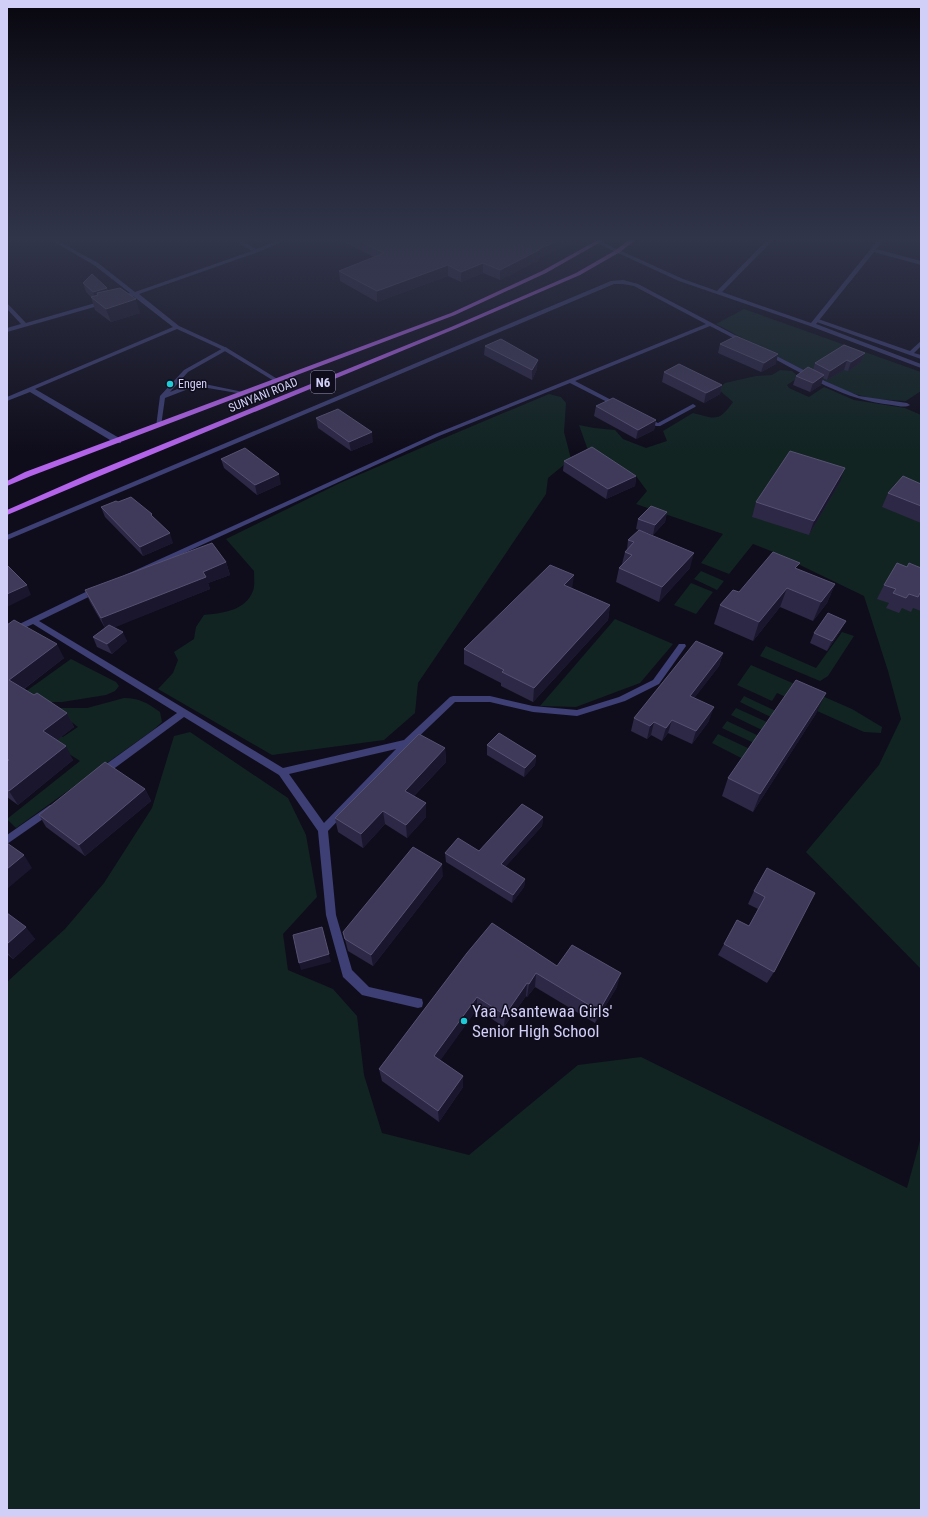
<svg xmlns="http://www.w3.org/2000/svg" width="928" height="1517" viewBox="0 0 928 1517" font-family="'Roboto Condensed',sans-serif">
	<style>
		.green { fill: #112422 }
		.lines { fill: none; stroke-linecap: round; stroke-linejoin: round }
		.lane { fill: #3e3f74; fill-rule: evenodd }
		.street { fill: #3e3f74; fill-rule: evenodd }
		.primary { fill: #b263ea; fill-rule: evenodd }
		.wall { fill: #2d2846 }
		.shaded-wall { fill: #1a162d }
		.building { fill: #3f3a59; stroke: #565172 }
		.poi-dot { fill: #1dcad5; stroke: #0f0d1b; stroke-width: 1.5 }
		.labels { text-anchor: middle; stroke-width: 3; stroke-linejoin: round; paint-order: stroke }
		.far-poi-label { font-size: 12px; fill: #d1cef8; stroke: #0f0d1b; text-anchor: start }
		.far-street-label { font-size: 12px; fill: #d1cef8; stroke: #0f0d1b }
		.shield { fill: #0f0d1b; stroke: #9794b6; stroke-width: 1 }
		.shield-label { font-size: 13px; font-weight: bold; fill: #d1cef8 }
		.near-poi-label { font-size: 17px; fill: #d1cef8; stroke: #0f0d1b; text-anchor: start }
	</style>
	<rect width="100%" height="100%" fill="#0f0d1b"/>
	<g class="green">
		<path d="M744,309L921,372V391L906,401L873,399L848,392L815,376L716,324Z"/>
		<path d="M780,370L792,371L799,377L787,385L789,388L809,397L824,387L854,400L905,408L921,415V969L806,852L879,765L901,719L888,671L864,596L771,551L753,544L729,574L701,563L723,534L636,504L647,491L636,476L610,459L589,453L579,425L594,428L615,430L623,439L646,448L667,441L663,431L693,413C716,419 719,422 733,402L718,389L725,383L756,376L772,375Z"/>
		<path d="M549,394L561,397L566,403L564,432L571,459L548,478L546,494L418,683L415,713L384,740L272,755L158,689L173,673L178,660L174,652L194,639L196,627L204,615C223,613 245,611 253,591C255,586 254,577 254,571L226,539L340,483L437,441Z"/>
		<path d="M701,571L724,581L717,590L694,579Z"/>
		<path d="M691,583L713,592L696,614L674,605Z"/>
		<path d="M615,619L673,644L640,683L576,707L540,706Z"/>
		<path d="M842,632L854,636L828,676L820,681L760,656L766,646L816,668Z"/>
		<path d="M71,659L116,682L119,686L115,691L106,695L62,702H41L25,692Z"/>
		<path d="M751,665L852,709L882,727L881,733L864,732L777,693L772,701L737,685Z"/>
		<path d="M744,696L778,712L773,718L740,702Z"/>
		<path d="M124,698C140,698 147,703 160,712L162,722L153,730L16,828L7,819L80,761L54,744L58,734L63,737L78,727L54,708H87Z"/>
		<path d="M736,708L769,723L764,731L731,715Z"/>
		<path d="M727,721L761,737L756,744L722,728Z"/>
		<path d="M190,732L288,798L306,835L317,897L283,934L288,970L333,989L357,1016L364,1075L382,1133L469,1155L578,1065L641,1057L907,1188L921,1137V1510H7V982L65,929L104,883L152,808L174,736Z"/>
		<path d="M718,734L752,750L745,760L712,743Z"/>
	</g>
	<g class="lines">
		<g class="lane">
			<path d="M623,280L638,284L748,342L743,343L710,326L575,381L621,405V407H617L570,383L439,436L132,577H126L125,575L435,434L706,324L634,286L623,284H614L7,540V535L611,281Z"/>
			<path d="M814,319H818L910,351L921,341V346L914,353L921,355V359L814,321Z"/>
			<path d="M225,347L227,348V350L188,372L170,392L195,382L243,392V394L196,386L165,398L161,426L156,427L160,396L184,370Z"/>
			<path d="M767,351L825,381L859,396L907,403L910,405C906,408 898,406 892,405C843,400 808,376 765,354L764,353Z"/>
			<path d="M693,404L696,406L695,407L660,426H656L642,419L645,417L658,423Z"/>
			<path d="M98,586L101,587V591L39,621L283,768L404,740L450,697L453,696H490L533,706L577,710L619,697L653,680L679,644H685L686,646L659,684L625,701L577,716L533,712L490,702H455L410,745L328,831L336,915L352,970L369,987L422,999L423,1003L422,1007L418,1008L362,995L343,977L326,915L318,831L279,775L184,717L104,776H98L96,773L98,770L177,713L33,624L7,636V630ZM396,749L324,823L289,774Z"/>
			<path d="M50,805L53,806L55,809L53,812L7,844V835Z"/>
		</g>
		<g class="street">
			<path d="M51,240H56L98,263L135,292L252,251L235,240H240L256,249L280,240H286L258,252L139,294L179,326L227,348L279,380L274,381L223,350L177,329L35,389L121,439V443H115L30,392L7,401V397L173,327L133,296L7,332V328L21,324L7,309V303L26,323L130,293L94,265Z"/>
			<path d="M767,240H773L722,292L811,323L878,240H884L876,249L921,261V265L874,252L816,324L921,364V368L810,326L679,281L594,242L599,241L683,279L717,291Z"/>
		</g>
		<g class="primary">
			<path d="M598,240H604L546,273L455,315L31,476L7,486V481L25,472L451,313L542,271Z"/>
			<path d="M629,240H635L620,252L580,275L455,329L95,478L7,515V510L89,474L451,327L576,273L616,250Z"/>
		</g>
	</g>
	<g class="wall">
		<path d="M339,240H580L539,258V260L500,280L483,273L461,282L448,276L377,302L340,281L339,271L374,257Z"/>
		<path d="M83,283L107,288L108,291L140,313L111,322L95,310L91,297L86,292Z"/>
		<path d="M720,344L776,364L761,372L718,353Z"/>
		<path d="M485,346L537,369L532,380L484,355Z"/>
		<path d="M865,353L861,362L848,371L844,370L827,380L823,378L821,385L810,392L793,385L796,376L813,370L815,363Z"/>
		<path d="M664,372L722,385L720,394L704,403L662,382Z"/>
		<path d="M596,406L656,420L654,430L636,439L594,416Z"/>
		<path d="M316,418L373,442L351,451L318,428Z"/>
		<path d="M221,459L281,484L257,495L224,468Z"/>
		<path d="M564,461L636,476L635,486L606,499L563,471Z"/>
		<path d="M840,482L809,535L752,517L756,502Z"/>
		<path d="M921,484V523L882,507L888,493Z"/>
		<path d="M118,502L153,517L173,543L143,556L105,517L101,507Z"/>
		<path d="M667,512L665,522L653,535L636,529L638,519Z"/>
		<path d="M628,540L690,568L659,602L616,582L619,568L622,564L625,552L627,550Z"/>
		<path d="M226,562L230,575L208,583L210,589L114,627L127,641L112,654L97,647L93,637L105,628L90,602L85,590Z"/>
		<path d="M907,567L921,568V611L913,608L911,612L902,608L899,613L886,608L889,603L877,599L884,585Z"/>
		<path d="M797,569L835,584L827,603L813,621L780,607L753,641L714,624L720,605L739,592Z"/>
		<path d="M572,588L610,605L608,620L533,702L501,686V683L464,664V649Z"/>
		<path d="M7,625L64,658L24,689L67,713L74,727L57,740L73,760L18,805L7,797Z"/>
		<path d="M841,630L827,651L810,643L814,633Z"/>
		<path d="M723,653L719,666L694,698L709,721L692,744L668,733L662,741L651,735L647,739L631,731L634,718Z"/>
		<path d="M817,712L753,812L722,796L728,778Z"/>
		<path d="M487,745L536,756L535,765L524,777L487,755Z"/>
		<path d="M445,748L446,762L414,796L426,803V817L407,838L385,824L363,848L338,832L335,818Z"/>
		<path d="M145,789L151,801L85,856L46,827L39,815Z"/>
		<path d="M543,817L542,826L505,867L525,879L524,887L512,903L446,862L445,853L479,851Z"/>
		<path d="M767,868L774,972L767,983L718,955L724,944L749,926L758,909L748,904L754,891Z"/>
		<path d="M443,876L373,966L348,951L343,932Z"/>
		<path d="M7,913L35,939L13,959L7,954Z"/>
		<path d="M467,953L557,966L617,987L595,1023L535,987L527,997L526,996L504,1027L477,1009L440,1060L463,1076V1087L439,1122L382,1081L379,1069Z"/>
	</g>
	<g class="shaded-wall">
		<path d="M559,240H580L539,258V260L500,280V270L537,250Z"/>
		<path d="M483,263V273L461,282V272Z"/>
		<path d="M448,265V276L377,302V291Z"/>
		<path d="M107,288L110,297L97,293L99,300L96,301L93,292Z"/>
		<path d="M136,299L140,313L111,322L106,309Z"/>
		<path d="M865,353L861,362L848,371L851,362Z"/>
		<path d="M778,354L776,364L761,372L764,363Z"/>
		<path d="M538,360L537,369L532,380V370Z"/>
		<path d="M847,360L844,370L827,380L830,371Z"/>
		<path d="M824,375L821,385L810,392L813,383Z"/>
		<path d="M722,385L720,394L704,403L706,393Z"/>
		<path d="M656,420L654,430L636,439L638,430Z"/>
		<path d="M372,432L373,442L351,451L349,442Z"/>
		<path d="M845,468L840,482L809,535L814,521Z"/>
		<path d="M279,474L281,484L257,495L255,485Z"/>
		<path d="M636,476L635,486L606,499L608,489Z"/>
		<path d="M667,512L665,522L653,535L655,525Z"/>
		<path d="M170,533L173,543L143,556L140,547Z"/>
		<path d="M694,553L690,568L659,602L662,587Z"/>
		<path d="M226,562L230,575L208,583L210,589L106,631L101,618L203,572Z"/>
		<path d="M574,575L572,590L564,585Z"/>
		<path d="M835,584L827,603L813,621L821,602Z"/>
		<path d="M27,585L31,595L7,607V594Z"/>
		<path d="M787,588L780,607L753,641L759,622Z"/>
		<path d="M610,605L608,620L533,702L534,688Z"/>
		<path d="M846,621L841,630L827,651L832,641Z"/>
		<path d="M123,632L127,641L112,654L107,644Z"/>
		<path d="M57,644L64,658L17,694L9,680Z"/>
		<path d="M723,653L719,666L686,709L690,696Z"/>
		<path d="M826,693L817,712L753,812L760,794Z"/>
		<path d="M714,707L709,721L692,744L696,731Z"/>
		<path d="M67,713L74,727L51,745L43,731Z"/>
		<path d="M672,720L668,733L662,741L666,728Z"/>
		<path d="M654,722L651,735L647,739L650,726Z"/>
		<path d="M66,746L73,760L18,805L9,791Z"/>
		<path d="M445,748L446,762L406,804L405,791Z"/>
		<path d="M536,756L535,765L524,777L525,768Z"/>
		<path d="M145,789L151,801L85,856L79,845Z"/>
		<path d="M426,803V817L407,838L406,825Z"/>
		<path d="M383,811L385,824L363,848L361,834Z"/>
		<path d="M543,817L542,826L500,873L501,864Z"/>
		<path d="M24,855L32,868L7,889V869Z"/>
		<path d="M442,864L443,876L373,966L371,955Z"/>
		<path d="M525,879L524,887L512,903L513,895Z"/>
		<path d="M26,927L35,939L13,959L7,952V944Z"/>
		<path d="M324,935L331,962L301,970L299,963Z"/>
		<path d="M536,973L535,987L527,997L529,984Z"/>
		<path d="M621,973L617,987L595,1023L599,1011Z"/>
		<path d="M527,983L526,996L504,1027L505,1015Z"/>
		<path d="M477,997V1009L435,1068L434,1056Z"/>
		<path d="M463,1076V1087L439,1122L438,1111Z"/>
	</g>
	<g class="building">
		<path d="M358,240H559L537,250H539L500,270L483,263L461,272L448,265L377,291L339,271L384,253Z"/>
		<path d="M92,274L107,288L93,292L83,283Z"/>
		<path d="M120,288L136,299L106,309L91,297L98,295L97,293Z"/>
		<path d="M736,336L778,354L764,363L720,344Z"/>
		<path d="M501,339L538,360L532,370L485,346Z"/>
		<path d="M844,345L865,353L851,362L847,360L830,371L815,363Z"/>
		<path d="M679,364L722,385L706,393L664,372Z"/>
		<path d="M808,367L824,375L813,383L796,376Z"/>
		<path d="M613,398L656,420L638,430L596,406Z"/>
		<path d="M338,409L372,432L349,442L316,418Z"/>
		<path d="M592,447L636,476L608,489L564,461Z"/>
		<path d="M245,448L279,474L255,485L221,459Z"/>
		<path d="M790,451L845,468L814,521L756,502Z"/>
		<path d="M903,476L921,484V506L888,493Z"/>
		<path d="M131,497L152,514L151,515L170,533L140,547L101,507L116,501L118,502Z"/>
		<path d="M651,506L667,512L655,525L638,519Z"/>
		<path d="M639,530L694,553L662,587L619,568L632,555L625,552L634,542L628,540Z"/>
		<path d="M212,543L226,562L203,572L206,577L101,618L85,590Z"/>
		<path d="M773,552L800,563L795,568L835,584L821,602L787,588L759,622L720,605L733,590L739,592Z"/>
		<path d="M897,563L907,567L909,563L921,568V593H920L918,597L909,594L906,598L893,593L896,589L884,585Z"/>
		<path d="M7,565L27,585L7,594Z"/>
		<path d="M550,565L574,575L564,585L610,605L534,688L502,672L504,670L464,649Z"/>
		<path d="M828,613L846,621L832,641L814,633Z"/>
		<path d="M14,620L57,644L9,680L34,695L37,693L67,713L43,731L66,746L9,791L7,790V762L9,760L7,759V625Z"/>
		<path d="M109,625L123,632L107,644L93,637Z"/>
		<path d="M696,641L723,653L690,696L714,707L696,731L672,720L666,728L654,722L650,726L634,718Z"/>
		<path d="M796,680L826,693L760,794L728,778Z"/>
		<path d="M499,733L536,756L525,768L487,745Z"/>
		<path d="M419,734L445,748L405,791L426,803L406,825L383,811L361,834L335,818Z"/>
		<path d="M105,762L145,789L79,845L39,815Z"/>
		<path d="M522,804L543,817L501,864L525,879L513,895L445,853L458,838L479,851Z"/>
		<path d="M7,843L24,855L7,869Z"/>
		<path d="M413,847L442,864L371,955L345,939L343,932Z"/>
		<path d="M767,868L815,893L774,972L724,944L737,920L749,926L765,897L754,891Z"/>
		<path d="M7,913L26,927L7,944Z"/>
		<path d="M492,923L557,966L572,945L621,973L599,1011L536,973L529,984L527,983L505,1015L477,997L434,1056L463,1076L438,1111L379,1069L467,953Z"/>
		<path d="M322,927L329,954L299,963L293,935Z"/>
	</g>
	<linearGradient id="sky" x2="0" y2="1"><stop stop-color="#08070f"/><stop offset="0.53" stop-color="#31354a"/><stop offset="1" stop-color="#31354a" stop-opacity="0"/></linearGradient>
	<rect width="928" height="452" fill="url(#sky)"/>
	<g class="poi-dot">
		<circle cx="170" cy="384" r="4"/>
		<circle cx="464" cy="1021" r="4"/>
	</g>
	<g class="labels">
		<g class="far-poi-label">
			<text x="178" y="388">Engen</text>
		</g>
		<g class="far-street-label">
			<text transform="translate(263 395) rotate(-22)" y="4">SUNYANI ROAD</text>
		</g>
		<rect class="shield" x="311" y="371" width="24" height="22" rx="3"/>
		<g class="shield-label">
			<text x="323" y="387">N6</text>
		</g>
		<g class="near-poi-label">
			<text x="472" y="1017">Yaa Asantewaa Girls'<tspan x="472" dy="20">Senior High School</tspan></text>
		</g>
	</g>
	<rect width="928" height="1517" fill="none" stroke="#d1cef8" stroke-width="16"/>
</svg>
